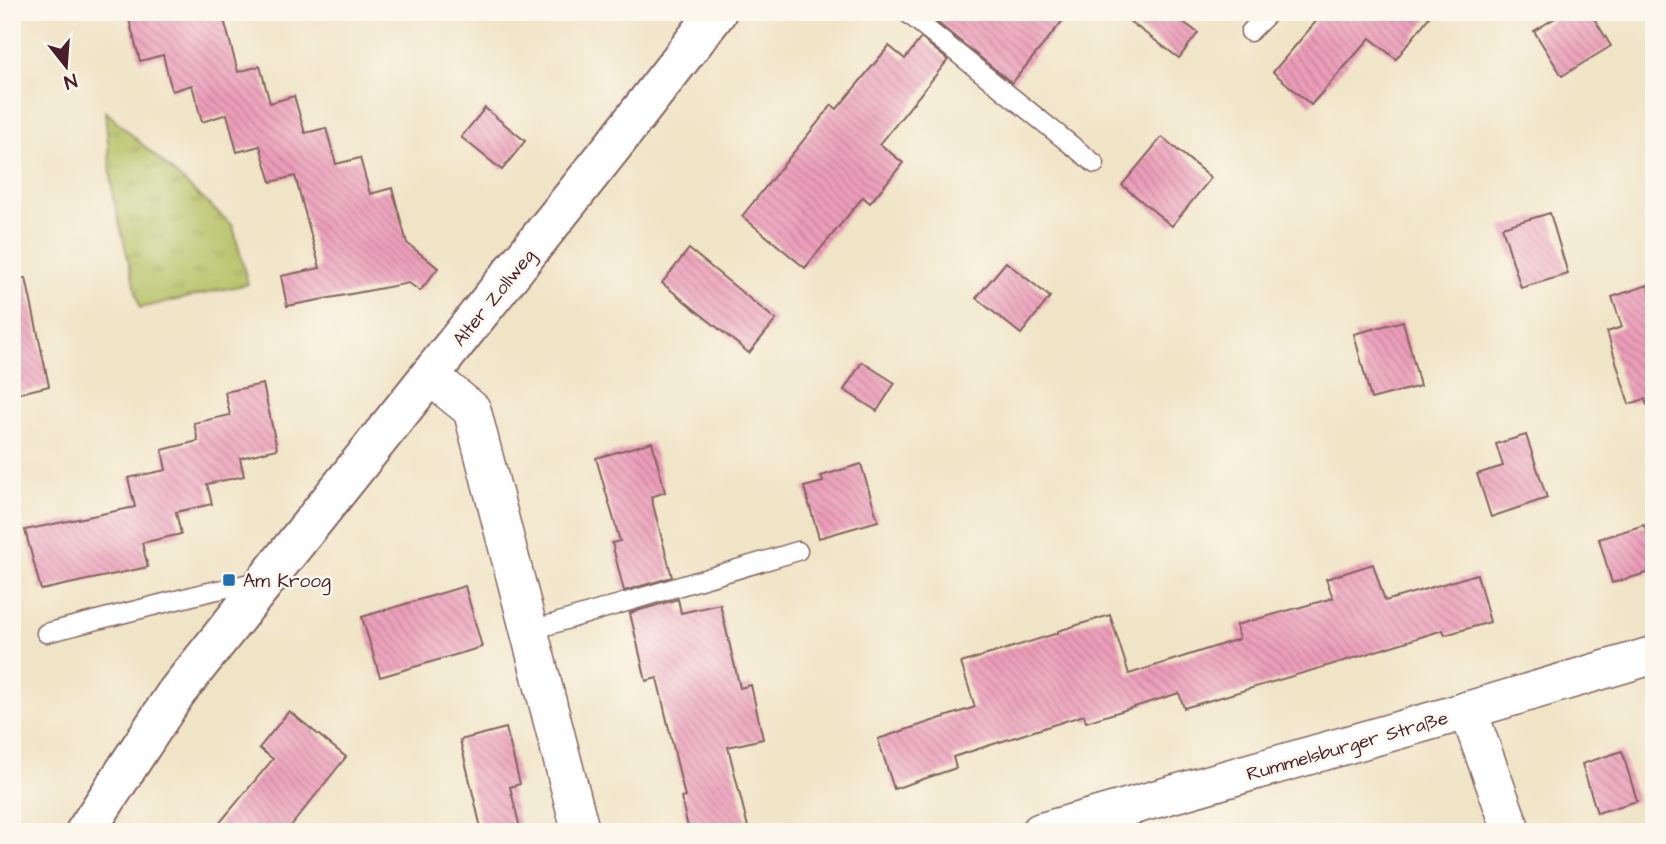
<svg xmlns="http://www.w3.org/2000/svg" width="1666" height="844" viewBox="0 0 1666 844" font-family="'Architects Daughter',sans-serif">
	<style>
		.park { fill: url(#park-tufts); stroke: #7e7046; stroke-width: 2 }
		.building { fill: url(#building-back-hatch) }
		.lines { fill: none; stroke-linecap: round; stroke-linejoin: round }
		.lane-casing { stroke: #846461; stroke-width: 21 }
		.street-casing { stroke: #846461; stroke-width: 40 }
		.secondary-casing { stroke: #846461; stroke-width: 42 }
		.lane { stroke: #fff; stroke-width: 18 }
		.street { stroke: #fff; stroke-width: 37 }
		.secondary { stroke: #fff; stroke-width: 38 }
		.poi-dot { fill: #1f6fb2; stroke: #fbf7ec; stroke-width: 2.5 }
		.labels { text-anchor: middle; stroke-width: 5; stroke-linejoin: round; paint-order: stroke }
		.street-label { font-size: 19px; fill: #4a1f2b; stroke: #fbf7ec }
		.poi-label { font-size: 19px; fill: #4a1f2b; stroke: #fbf7ec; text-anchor: start }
	</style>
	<defs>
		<pattern id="park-tufts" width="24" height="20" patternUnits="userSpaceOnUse" patternTransform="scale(1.75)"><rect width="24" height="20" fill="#b3c062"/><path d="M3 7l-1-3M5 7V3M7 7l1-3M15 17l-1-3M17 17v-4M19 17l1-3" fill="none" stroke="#949b51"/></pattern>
		<pattern id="building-back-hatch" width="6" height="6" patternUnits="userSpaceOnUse" patternTransform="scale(1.75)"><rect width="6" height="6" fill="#ec9db9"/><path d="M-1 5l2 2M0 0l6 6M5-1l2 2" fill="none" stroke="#c17f97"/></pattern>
	</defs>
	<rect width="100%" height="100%" fill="#fbf7ec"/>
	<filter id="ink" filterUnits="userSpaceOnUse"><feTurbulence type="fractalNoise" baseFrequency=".0143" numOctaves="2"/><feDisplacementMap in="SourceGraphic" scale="14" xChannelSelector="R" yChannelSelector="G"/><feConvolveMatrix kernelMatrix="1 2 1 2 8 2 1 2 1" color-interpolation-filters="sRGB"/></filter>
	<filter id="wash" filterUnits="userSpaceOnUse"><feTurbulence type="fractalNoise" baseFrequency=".00686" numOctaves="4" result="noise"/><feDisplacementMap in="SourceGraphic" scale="28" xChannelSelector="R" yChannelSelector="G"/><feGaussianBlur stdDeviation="1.57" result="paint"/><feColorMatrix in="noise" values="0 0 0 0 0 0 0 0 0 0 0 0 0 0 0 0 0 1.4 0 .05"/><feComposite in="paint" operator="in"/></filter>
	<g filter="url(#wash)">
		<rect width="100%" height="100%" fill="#f0e4c6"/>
		<path class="park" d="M105,111L233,226L248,284L140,308L113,197Z"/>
		<g id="blocks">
			<g class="building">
				<path d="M127,12H222L238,72L260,66L270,103L294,96L305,133L326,128L336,164L360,158L370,194L392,188L407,243L438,268L420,291L409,283L287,306L281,276L320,268L295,176L271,182L260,146L237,152L227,114L202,122L192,85L172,91L163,55L140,61Z"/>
				<path d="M924,12H1070L1012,83Z"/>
				<path d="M1117,12H1170L1198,33L1179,58Z"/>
				<path d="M1324,12H1433L1396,59L1370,38L1311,105L1273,72Z"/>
				<path d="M1565,12H1590L1611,46L1562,76L1534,31Z"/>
				<path d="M921,38L948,60L880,144L903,163L870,203L863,197L805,268L742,216L832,105L837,109L889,46L905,59Z"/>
				<path d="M485,108L525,141L502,170L461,137Z"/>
				<path d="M1162,137L1211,178L1172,226L1122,185Z"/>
				<path d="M1550,213L1568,274L1521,288L1502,227Z"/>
				<path d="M689,249L776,320L749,353L662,283Z"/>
				<path d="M1006,262L1050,297L1021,334L976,298Z"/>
				<path d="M26,278L49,386L12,395V279Z"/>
				<path d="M1648,285L1654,305V404L1647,405L1645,399L1629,404L1607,332L1622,327L1612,297Z"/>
				<path d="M1403,321L1420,386L1371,399L1354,334Z"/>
				<path d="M862,362L895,383L877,411L844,390Z"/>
				<path d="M263,384L277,449L240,458L244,476L207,484L212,504L176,512L181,534L142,543L148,567L41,590L25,530L135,507L128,478L166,470L162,450L198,441L194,423L230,415L225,392Z"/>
				<path d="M1526,435L1547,498L1491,517L1477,474L1503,466L1496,444Z"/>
				<path d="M652,442L665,492L651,497L672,577L624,591L612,543L620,541L596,458Z"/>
				<path d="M861,464L878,521L819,538L804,487L823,482L821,476Z"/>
				<path d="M1644,525L1654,557V571L1612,583L1599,539Z"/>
				<path d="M1373,564L1385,601L1477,574L1490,622L1445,635L1443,630L1347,660L1184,708L1179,693L1086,722L1084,715L953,757L956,768L894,789L878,739L975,707L961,663L1058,633V631L1110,615L1129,674L1239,639L1236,625L1333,598L1326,579Z"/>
				<path d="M465,586L482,647L380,677L362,617Z"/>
				<path d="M678,599L681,613L720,604L740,688L751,685L763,739L728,747L748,827L729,832H689L681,798L685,797L657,678L646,681L630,613Z"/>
				<path d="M289,711L346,757L286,832H212L273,759L259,748Z"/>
				<path d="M506,728L520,784L510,787L521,832H482L460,740Z"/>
				<path d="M1622,751L1637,801L1597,813L1582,764Z"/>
			</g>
		</g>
	</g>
	<g filter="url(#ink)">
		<use href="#blocks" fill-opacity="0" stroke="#846461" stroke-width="2"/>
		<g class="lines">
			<defs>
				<g id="lane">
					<path d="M906,12L1095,164"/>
					<path d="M1250,32L1270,12"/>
					<path d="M529,631L798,551"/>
					<path d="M46,633L204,593L259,581"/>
				</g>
				<g id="street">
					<path d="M430,376L472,410L581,832"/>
					<path d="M1468,710L1512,832"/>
					<path d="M1040,832L1445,717L1654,655"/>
				</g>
				<path id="secondary" d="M85,832L176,693L613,146L717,12"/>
			</defs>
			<use href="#lane" class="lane-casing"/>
			<use href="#street" class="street-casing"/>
			<use href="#secondary" class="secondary-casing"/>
			<use href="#lane" class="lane"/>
			<use href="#street" class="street"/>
			<use href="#secondary" class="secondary"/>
		</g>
	</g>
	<rect class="poi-dot" x="222" y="573" width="14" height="14" rx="3.5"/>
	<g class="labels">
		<g class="street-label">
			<text transform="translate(493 297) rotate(-51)" y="7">Alter Zollweg</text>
			<text transform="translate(1347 745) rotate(-16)" y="7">Rummelsburger Straße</text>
		</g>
		<g class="poi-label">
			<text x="243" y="587">Am Kroog</text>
		</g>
	</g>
	<rect width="1666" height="844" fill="none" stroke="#fbf7ec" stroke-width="42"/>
	<g transform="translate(66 66) rotate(163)" stroke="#fbf7ec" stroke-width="5" paint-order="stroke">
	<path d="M0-5L12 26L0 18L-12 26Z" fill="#4a1f2b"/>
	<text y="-10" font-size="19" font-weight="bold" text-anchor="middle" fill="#4a1f2b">N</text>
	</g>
</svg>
